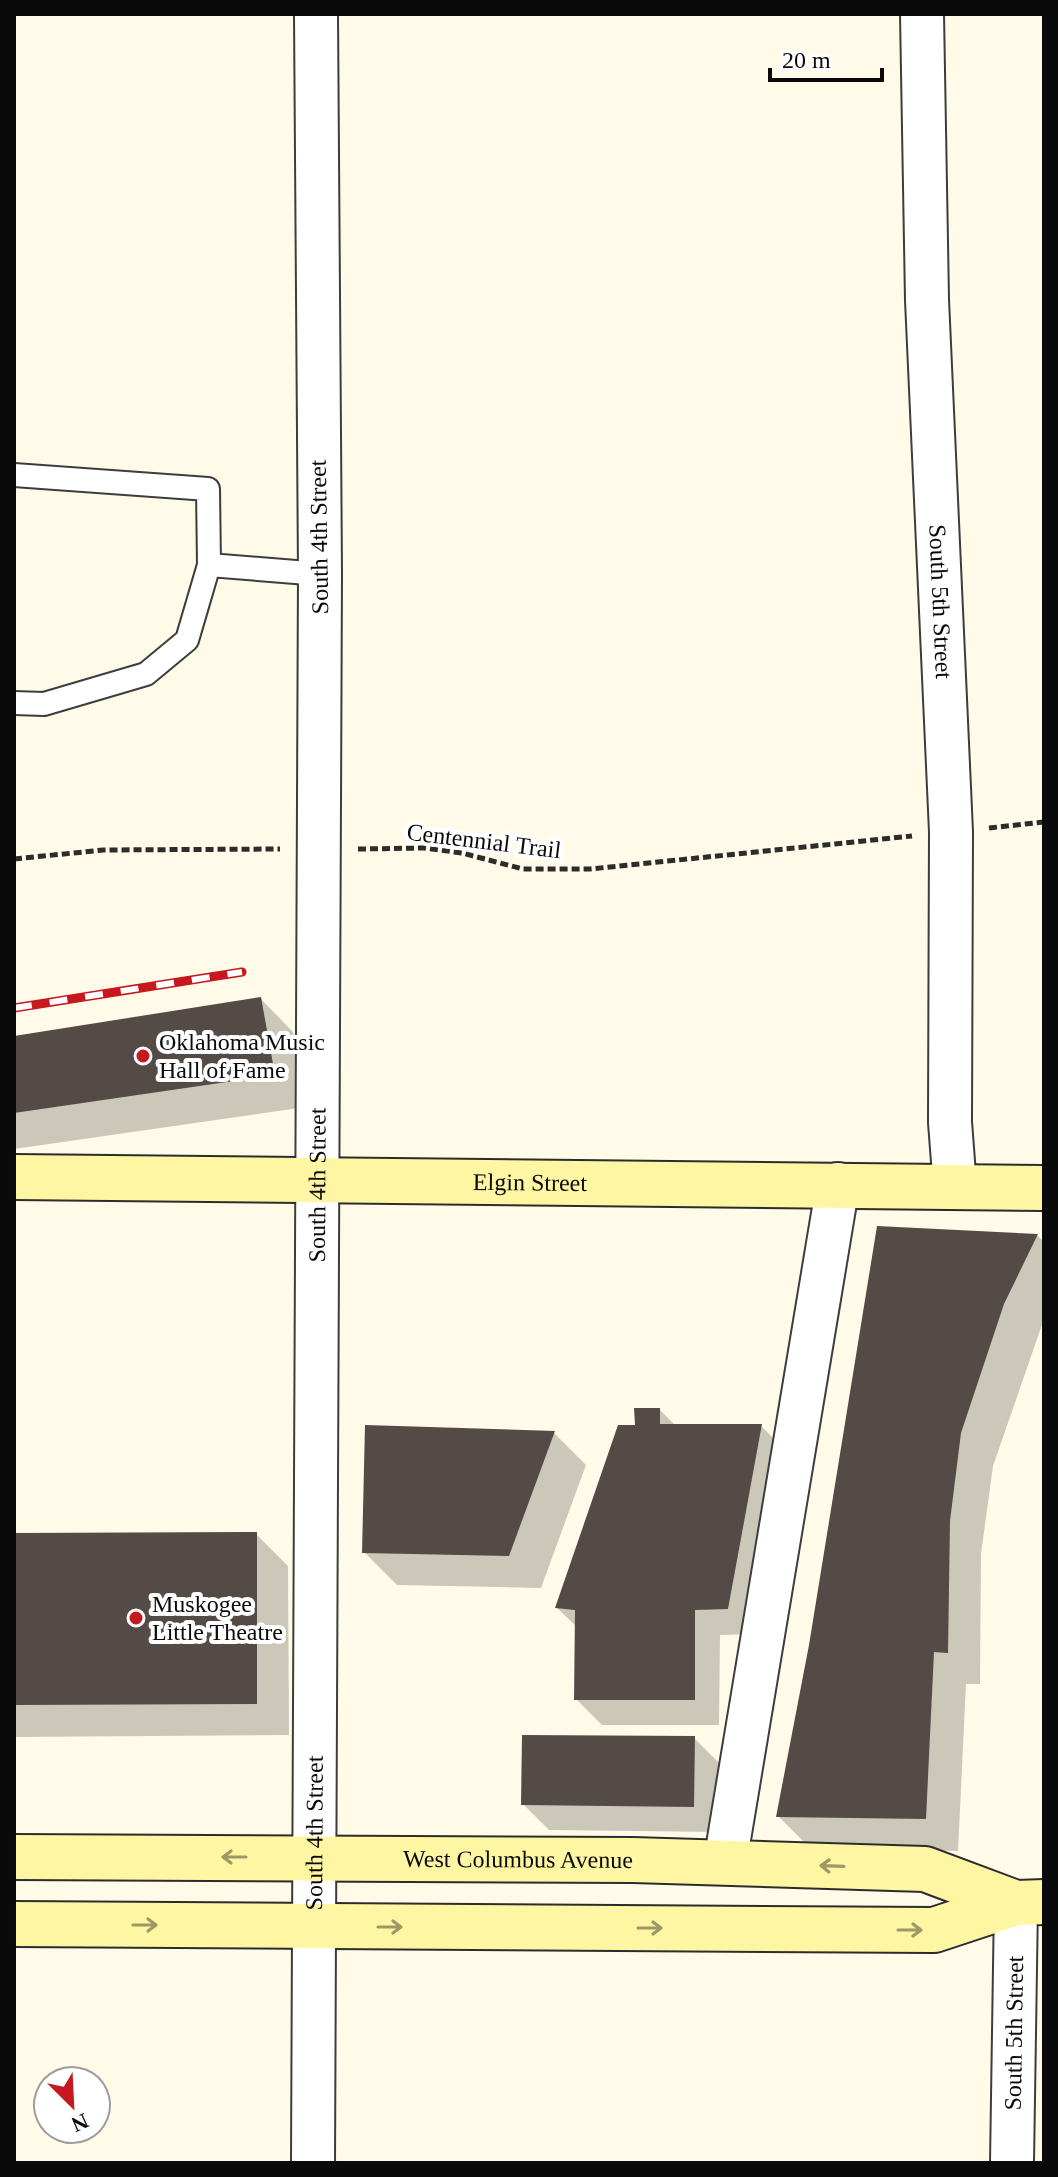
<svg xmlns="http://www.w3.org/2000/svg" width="1058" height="2177" viewBox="0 0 1058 2177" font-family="Georgia,serif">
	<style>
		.shadow { fill: #0003 }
		.building { fill: #544b46 }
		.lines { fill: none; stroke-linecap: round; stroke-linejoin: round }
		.lane-casing { stroke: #3d3d3d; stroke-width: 26 }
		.street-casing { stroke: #3d3d3d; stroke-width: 46 }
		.secondary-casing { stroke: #2c2c2c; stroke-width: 48 }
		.path { stroke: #2c2c2c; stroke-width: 5; stroke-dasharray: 8 4; stroke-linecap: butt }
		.lane { stroke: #fff; stroke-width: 22 }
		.street { stroke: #fff; stroke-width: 42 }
		.secondary { stroke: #fff6a3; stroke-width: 44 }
		.rail-casing { stroke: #c5181f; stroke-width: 9 }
		.rail { stroke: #fff; stroke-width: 6; stroke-dasharray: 18; stroke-linecap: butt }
		.oneway { stroke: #9d9866 }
		.poi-dot { fill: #c5181f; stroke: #fff; stroke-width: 3 }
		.labels { text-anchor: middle; stroke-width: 8; stroke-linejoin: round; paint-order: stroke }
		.street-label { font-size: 24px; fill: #0a0a0a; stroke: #fff }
		.poi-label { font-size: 24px; fill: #0a0a0a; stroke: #fff; text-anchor: start }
	</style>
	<rect width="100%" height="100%" fill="#fffbe8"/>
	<g class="shadow">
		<path d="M261,999L293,1032L306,1107L14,1149V1038Z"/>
		<path d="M879,1228L1038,1236L1044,1242V1319L993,1466L981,1554L980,1684H966L958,1851L810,1848L778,1816L811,1646Z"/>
		<path d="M660,1410L676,1426H761L793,1458L753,1634L720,1635L719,1725H602L576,1699L577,1627L557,1608L637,1427Z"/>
		<path d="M554,1433L586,1465L541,1588L397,1585L364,1552Z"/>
		<path d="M256,1534L288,1566L289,1735L14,1737V1535Z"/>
		<path d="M694,1738L720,1764L719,1832L549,1830L523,1804Z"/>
	</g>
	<g class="building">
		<path d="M261,997L275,1075L14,1113V1036Z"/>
		<path d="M877,1226L1038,1234L1004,1304L961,1433L950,1521L948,1653L934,1652L926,1819L776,1817L809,1645Z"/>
		<path d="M634,1408H660V1424H762L728,1609L695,1610V1700H574L575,1610L555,1608L618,1425H635Z"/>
		<path d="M365,1425L555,1431L509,1556L362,1553Z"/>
		<path d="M246,1532H257V1704L14,1705V1533Z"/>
		<path d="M522,1735L695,1736L694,1807L521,1805Z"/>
	</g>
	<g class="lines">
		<defs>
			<g id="lane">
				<path d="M14,475L208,489L209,565L187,640L146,674L44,704L14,703"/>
				<path d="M209,565L320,574"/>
			</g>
			<g id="street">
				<path id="s1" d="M922,14L927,300L951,832L950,1122L955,1188"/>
				<path d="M725,1863L838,1184"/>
				<path id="s2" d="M313,2163L320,574L316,14"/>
				<path id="s3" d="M1012,2163L1016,1903"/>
			</g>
			<g id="secondary">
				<path id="s4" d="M14,1177L1044,1188"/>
				<path id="s5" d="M14,1857L633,1860L925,1869L1016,1903"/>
				<path d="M14,1924L934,1930L1016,1903L1044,1902"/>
			</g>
		</defs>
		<use href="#lane" class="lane-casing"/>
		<use href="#street" class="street-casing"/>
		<use href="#secondary" class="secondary-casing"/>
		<g class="path">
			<path d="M989,828L1044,822"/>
			<path d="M358,849L424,848L462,853L523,869H590L912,836"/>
			<path d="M14,859L103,850L280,849"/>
		</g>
		<use href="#lane" class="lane"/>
		<use href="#street" class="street"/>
		<use href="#secondary" class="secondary"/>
		<defs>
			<path id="rail" d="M14,1008L242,972"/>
		</defs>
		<use href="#rail" class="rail-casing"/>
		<use href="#rail" class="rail"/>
	</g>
	<defs><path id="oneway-shaft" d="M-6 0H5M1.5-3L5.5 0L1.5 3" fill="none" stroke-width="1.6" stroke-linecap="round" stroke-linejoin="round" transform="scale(2)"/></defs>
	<g class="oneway">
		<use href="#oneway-shaft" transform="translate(234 1857) rotate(-180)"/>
		<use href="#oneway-shaft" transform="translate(832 1866) rotate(-178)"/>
		<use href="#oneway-shaft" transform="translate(145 1925)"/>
		<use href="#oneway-shaft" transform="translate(390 1927)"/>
		<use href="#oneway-shaft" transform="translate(650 1928)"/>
		<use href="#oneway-shaft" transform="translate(910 1930)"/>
	</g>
	<g class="poi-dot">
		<circle cx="143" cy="1056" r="8"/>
		<circle cx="136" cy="1618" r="8"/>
	</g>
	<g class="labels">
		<g class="street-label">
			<text transform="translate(319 537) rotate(-91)" y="8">South 4th Street</text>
			<text dy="8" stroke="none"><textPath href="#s1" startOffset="588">South 5th Street</textPath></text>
			<text transform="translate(484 841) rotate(7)" y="8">Centennial Trail</text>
			<text dy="8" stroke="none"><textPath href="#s4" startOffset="516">Elgin Street</textPath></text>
			<text dy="8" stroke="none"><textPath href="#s2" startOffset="978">South 4th Street</textPath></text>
			<text dy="8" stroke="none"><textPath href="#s2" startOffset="330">South 4th Street</textPath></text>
			<text dy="8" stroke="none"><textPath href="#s5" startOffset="504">West Columbus Avenue</textPath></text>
			<text dy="8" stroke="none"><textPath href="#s3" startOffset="130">South 5th Street</textPath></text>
		</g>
		<g class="poi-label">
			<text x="159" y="1050">Oklahoma Music<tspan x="159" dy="28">Hall of Fame</tspan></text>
			<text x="152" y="1612">Muskogee<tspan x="152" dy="28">Little Theatre</tspan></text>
		</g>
	</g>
	<rect width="1058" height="2177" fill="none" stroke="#0a0a0a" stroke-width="32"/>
	<g transform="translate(72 2105) rotate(156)"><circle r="38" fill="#ffffff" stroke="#9d9d9d" stroke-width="2"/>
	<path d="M0-6L14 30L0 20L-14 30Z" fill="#c5181f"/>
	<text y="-12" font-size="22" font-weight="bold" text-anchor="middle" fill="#0a0a0a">N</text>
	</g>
	<path d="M770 68v12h112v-12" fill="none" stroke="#0a0a0a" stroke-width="4"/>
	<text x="782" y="68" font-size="24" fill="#0a0a0a" stroke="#ffffff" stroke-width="6" paint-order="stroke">20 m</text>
</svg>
